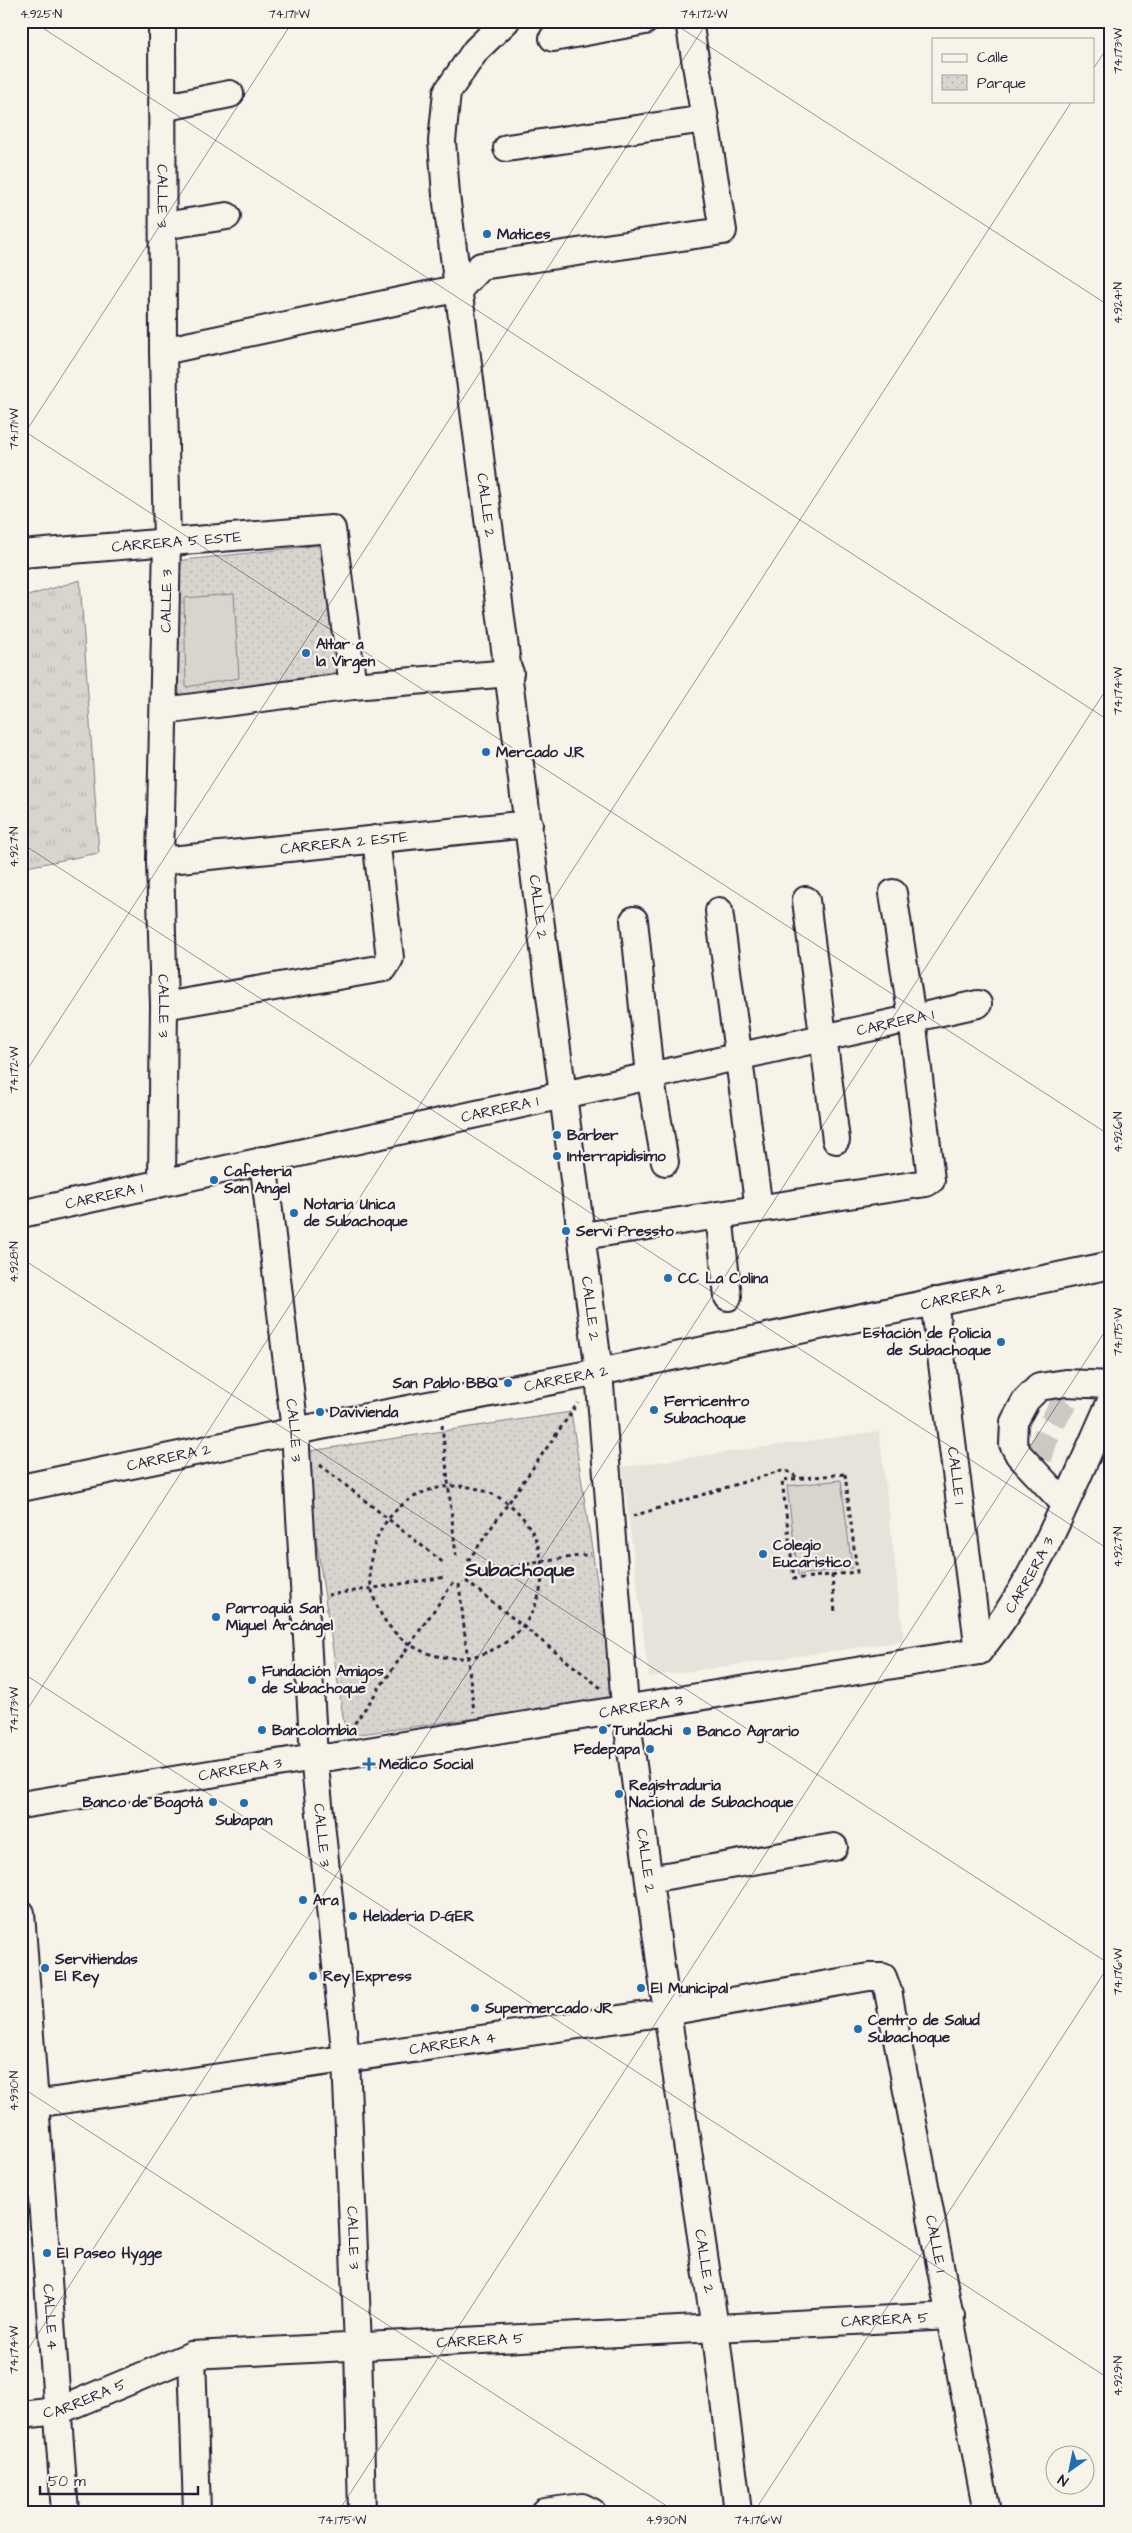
<svg xmlns="http://www.w3.org/2000/svg" width="1132" height="2533" viewBox="0 0 1132 2533" font-family="'Architects Daughter',sans-serif">
	<style>
		.built { fill: #e7e3db }
		.grass { fill: url(#grass-tufts); stroke: #7d7c85 }
		.park { fill: url(#park-dots); stroke: #7d7c85 }
		.pitch { fill: #d8d5cf; stroke: #7d7c85 }
		.lines { fill: none; stroke-linecap: round; stroke-linejoin: round }
		.minor-tunnel { stroke: #ccc9c5; stroke-width: 26; stroke-dasharray: 26 13; stroke-linecap: butt }
		.minor-casing { stroke: #22223b; stroke-width: 30 }
		.path { stroke: #22223b; stroke-width: 3; stroke-dasharray: 4 4; stroke-linecap: butt }
		.minor { stroke: #f7f3e8; stroke-width: 26 }
		.ticks { fill: none; stroke: #22223b; stroke-width: 1; stroke-opacity: 0.45 }
		.poi-dot { fill: #1f6fb2; stroke: #f7f3e8; stroke-width: 2 }
		.labels { text-anchor: middle; stroke-width: 4.5; stroke-linejoin: round; paint-order: stroke }
		.street-label { font-size: 15px; fill: #22223b; stroke: #f7f3e8 }
		.poi-label { font-size: 15px; font-weight: bold; fill: #22223b; stroke: #f7f3e8; text-anchor: start }
		.district-label { font-size: 20px; font-weight: bold; fill: #22223b; stroke: #f7f3e8 }
		.neatline { fill: none; stroke: #22223b; stroke-width: 2 }
		.ticks-label { font-size: 12px; text-anchor: middle; fill: #22223b }
	</style>
	<defs>
		<pattern id="grass-tufts" width="24" height="20" patternUnits="userSpaceOnUse" patternTransform="scale(1.25)"><rect width="24" height="20" fill="#d8d5cf"/><path d="M3 7l-1-3M5 7V3M7 7l1-3M15 17l-1-3M17 17v-4M19 17l1-3" fill="none" stroke="#b9b7b3"/></pattern>
		<pattern id="park-dots" width="8" height="8" patternUnits="userSpaceOnUse" patternTransform="scale(1.25)"><rect width="8" height="8" fill="#d8d5cf"/><path d="M2 2h.1M6 6h.1" fill="none" stroke="#b9b7b3" stroke-width="1.8" stroke-linecap="round"/></pattern>
	</defs>
	<rect width="100%" height="100%" fill="#f7f3e8"/>
	<filter id="ink" filterUnits="userSpaceOnUse"><feTurbulence type="fractalNoise" baseFrequency=".02" numOctaves="2"/><feDisplacementMap in="SourceGraphic" scale="10" xChannelSelector="R" yChannelSelector="G"/><feConvolveMatrix kernelMatrix="1 2 1 2 8 2 1 2 1" color-interpolation-filters="sRGB"/></filter>
	<g filter="url(#ink)">
		<path class="built" d="M879,1431L904,1641L649,1677L622,1467Z"/>
		<path class="grass" d="M80,580L99,853L21,868V598Z"/>
		<g class="park">
			<path d="M321,545L340,672L179,696L176,561Z"/>
			<path d="M571,1412L615,1699L346,1736L303,1452Z"/>
		</g>
		<g class="pitch">
			<path d="M234,594L239,678L186,687L184,598Z"/>
			<path d="M841,1480L852,1568L798,1575L787,1486Z"/>
		</g>
		<g class="lines">
			<path class="minor-tunnel" d="M1039,1459C1045,1435 1054,1416 1069,1397"/>
			<defs>
				<g id="minor">
					<path id="s1" d="M162,21L163,351L167,542L160,861L164,1006L162,1181"/>
					<path id="s2" d="M506,21L476,50L447,92L442,141L446,195L599,1372L625,1707L667,2012L715,2328L738,2512"/>
					<path d="M553,38L645,21"/>
					<path d="M162,108L230,94"/>
					<path d="M507,148L705,119"/>
					<path d="M163,226L227,216"/>
					<path d="M163,351L460,288L481,266L723,231L689,21"/>
					<path id="s3" d="M21,554L332,529L353,686"/>
					<path d="M164,711L353,686L510,673"/>
					<path id="s4" d="M160,861L529,824"/>
					<path d="M806,900L836,1140"/>
					<path d="M719,911L759,1209"/>
					<path d="M634,920L650,1075L665,1162"/>
					<path d="M164,1006L384,968L390,958L376,839"/>
					<path id="s5" d="M263,1160L295,1431L314,1757L346,2059L358,2346L362,2512"/>
					<path id="s6" d="M21,1214L978,1004"/>
					<path d="M719,1215L728,1297"/>
					<path d="M583,1236L926,1183L931,1180L912,1018L893,893"/>
					<path id="s7" d="M934,1301L979,1651"/>
					<path id="s8" d="M21,1488L295,1431L599,1372L1111,1265"/>
					<path d="M1064,1503L1019,1455L1013,1444L1014,1422L1026,1400L1039,1387L1066,1383L1111,1385"/>
					<path id="s9" d="M21,1805L314,1757H331L979,1651C1039,1579 1072,1486 1111,1401"/>
					<path d="M649,1879L834,1847"/>
					<path id="s10" d="M21,1913L65,2512"/>
					<path id="s11" d="M21,2106L667,2012L869,1977H883L888,1991L987,2512"/>
					<path d="M192,2355L197,2512"/>
					<path id="s12" d="M21,2415L58,2411L192,2355L951,2316"/>
					<path d="M544,2512L582,2507L592,2512"/>
				</g>
			</defs>
			<use href="#minor" class="minor-casing"/>
			<g class="path">
				<path d="M442,1425L456,1556"/>
				<path d="M320,1465L445,1564"/>
				<path d="M845,1474L857,1572L794,1579L782,1480Z"/>
				<circle cx="456" cy="1572" r="86"/>
				<path d="M633,1516L780,1471L791,1472L797,1478"/>
				<path d="M468,1561L578,1403"/>
				<path d="M471,1573L591,1554"/>
				<path d="M832,1575L835,1613"/>
				<path d="M466,1581L601,1688"/>
				<path d="M459,1584L474,1712"/>
				<path d="M328,1595L446,1577"/>
				<path d="M350,1730L453,1583"/>
			</g>
			<use href="#minor" class="minor"/>
		</g>
	</g>
	<path class="ticks" d="M32,21L1111,722M670,21L1111,307M1093,69L1111,42M21,429L1111,1136M21,439L293,21M21,843L1111,1551M21,1079L708,21M21,1258L1111,1965M21,1672L1111,2380M21,1719L1072,101M21,2087L676,2512M21,2360L1111,682M21,2501L37,2512M338,2512L1111,1322M754,2512L1111,1962"/>
	<g class="poi-dot">
		<circle cx="487" cy="234" r="5"/>
		<circle cx="306" cy="653" r="5"/>
		<circle cx="486" cy="752" r="5"/>
		<circle cx="557" cy="1135" r="5"/>
		<circle cx="557" cy="1156" r="5"/>
		<circle cx="214" cy="1180" r="5"/>
		<circle cx="294" cy="1213" r="5"/>
		<circle cx="566" cy="1231" r="5"/>
		<circle cx="668" cy="1278" r="5"/>
		<circle cx="1001" cy="1342" r="5"/>
		<circle cx="508" cy="1383" r="5"/>
		<circle cx="654" cy="1410" r="5"/>
		<circle cx="320" cy="1412" r="5"/>
		<circle cx="763" cy="1554" r="5"/>
		<circle cx="216" cy="1617" r="5"/>
		<circle cx="252" cy="1680" r="5"/>
		<circle cx="262" cy="1730" r="5"/>
		<circle cx="603" cy="1730" r="5"/>
		<circle cx="687" cy="1731" r="5"/>
		<circle cx="650" cy="1749" r="5"/>
		<path d="M366.5 1756.5h5v5h5v5h-5v5h-5v-5h-5v-5h5z"/>
		<circle cx="619" cy="1794" r="5"/>
		<circle cx="213" cy="1802" r="5"/>
		<circle cx="244" cy="1803" r="5"/>
		<circle cx="303" cy="1900" r="5"/>
		<circle cx="353" cy="1916" r="5"/>
		<circle cx="45" cy="1968" r="5"/>
		<circle cx="313" cy="1976" r="5"/>
		<circle cx="641" cy="1988" r="5"/>
		<circle cx="475" cy="2008" r="5"/>
		<circle cx="858" cy="2029" r="5"/>
		<circle cx="47" cy="2253" r="5"/>
	</g>
	<g class="labels">
		<g class="street-label">
			<text dy="5" stroke="none"><textPath href="#s1" startOffset="175">CALLE 3</textPath></text>
			<text dy="5" stroke="none"><textPath href="#s2" startOffset="509">CALLE 2</textPath></text>
			<text dy="5" stroke="none"><textPath href="#s3" startOffset="156">CARRERA 5 ESTE</textPath></text>
			<text transform="translate(166 601) rotate(-89)" y="5">CALLE 3</text>
			<text dy="5" stroke="none"><textPath href="#s4" startOffset="185">CARRERA 2 ESTE</textPath></text>
			<text dy="5" stroke="none"><textPath href="#s2" startOffset="914">CALLE 2</textPath></text>
			<text dy="5" stroke="none"><textPath href="#s1" startOffset="985">CALLE 3</textPath></text>
			<text dy="5" stroke="none"><textPath href="#s6" startOffset="895">CARRERA 1</textPath></text>
			<text dy="5" stroke="none"><textPath href="#s6" startOffset="490">CARRERA 1</textPath></text>
			<text dy="5" stroke="none"><textPath href="#s6" startOffset="85">CARRERA 1</textPath></text>
			<text dy="5" stroke="none"><textPath href="#s8" startOffset="961">CARRERA 2</textPath></text>
			<text dy="5" stroke="none"><textPath href="#s2" startOffset="1319">CALLE 2</textPath></text>
			<text dy="5" stroke="none"><textPath href="#s8" startOffset="556">CARRERA 2</textPath></text>
			<text dy="5" stroke="none"><textPath href="#s5" startOffset="272">CALLE 3</textPath></text>
			<text dy="5" stroke="none"><textPath href="#s8" startOffset="151">CARRERA 2</textPath></text>
			<text dy="5" stroke="none"><textPath href="#s7" startOffset="176">CALLE 1</textPath></text>
			<text dy="5" stroke="none"><textPath href="#s9" startOffset="1062">CARRERA 3</textPath></text>
			<text dy="5" stroke="none"><textPath href="#s9" startOffset="628">CARRERA 3</textPath></text>
			<text dy="5" stroke="none"><textPath href="#s9" startOffset="222">CARRERA 3</textPath></text>
			<text dy="5" stroke="none"><textPath href="#s5" startOffset="678">CALLE 3</textPath></text>
			<text dy="5" stroke="none"><textPath href="#s2" startOffset="1874">CALLE 2</textPath></text>
			<text dy="5" stroke="none"><textPath href="#s11" startOffset="436">CARRERA 4</textPath></text>
			<text dy="5" stroke="none"><textPath href="#s5" startOffset="1082">CALLE 3</textPath></text>
			<text dy="5" stroke="none"><textPath href="#s11" startOffset="1144">CALLE 1</textPath></text>
			<text dy="5" stroke="none"><textPath href="#s2" startOffset="2279">CALLE 2</textPath></text>
			<text dy="5" stroke="none"><textPath href="#s10" startOffset="405">CALLE 4</textPath></text>
			<text dy="5" stroke="none"><textPath href="#s12" startOffset="876">CARRERA 5</textPath></text>
			<text dy="5" stroke="none"><textPath href="#s12" startOffset="471">CARRERA 5</textPath></text>
			<text dy="5" stroke="none"><textPath href="#s12" startOffset="66">CARRERA 5</textPath></text>
		</g>
		<g class="poi-label">
			<text x="497" y="239">Matices</text>
			<text x="316" y="649">Altar a<tspan x="316" dy="17">la Virgen</tspan></text>
			<text x="496" y="757">Mercado J.R</text>
			<text x="567" y="1140">Barber</text>
			<text x="567" y="1161">Interrapidisimo</text>
			<text x="224" y="1176">Cafeteria<tspan x="224" dy="17">San Angel</tspan></text>
			<text x="304" y="1209">Notaria Unica<tspan x="304" dy="17">de Subachoque</tspan></text>
			<text x="576" y="1236">Servi Pressto</text>
			<text x="678" y="1283">CC La Colina</text>
			<text x="991" y="1338" text-anchor="end">Estación de Policia<tspan x="991" dy="17">de Subachoque</tspan></text>
			<text x="498" y="1388" text-anchor="end">San Pablo BBQ</text>
			<text x="664" y="1406">Ferricentro<tspan x="664" dy="17">Subachoque</tspan></text>
			<text x="330" y="1417">Davivienda</text>
			<text x="773" y="1550">Colegio<tspan x="773" dy="17">Eucaristico</tspan></text>
			<text x="226" y="1613">Parroquia San<tspan x="226" dy="17">Miguel Arcángel</tspan></text>
			<text x="262" y="1676">Fundación Amigos<tspan x="262" dy="17">de Subachoque</tspan></text>
			<text x="272" y="1735">Bancolombia</text>
			<text x="613" y="1735">Tundachi</text>
			<text x="697" y="1736">Banco Agrario</text>
			<text x="640" y="1754" text-anchor="end">Fedepapa</text>
			<text x="379" y="1769">Medico Social</text>
			<text x="629" y="1790">Registraduria<tspan x="629" dy="17">Nacional de Subachoque</tspan></text>
			<text x="203" y="1807" text-anchor="end">Banco de Bogotá</text>
			<text x="244" y="1825" text-anchor="middle">Subapan</text>
			<text x="313" y="1905">Ara</text>
			<text x="363" y="1921">Heladeria D-GER</text>
			<text x="55" y="1964">Servitiendas<tspan x="55" dy="17">El Rey</tspan></text>
			<text x="323" y="1981">Rey Express</text>
			<text x="651" y="1993">El Municipal</text>
			<text x="485" y="2013">Supermercado JR</text>
			<text x="868" y="2025">Centro de Salud<tspan x="868" dy="17">Subachoque</tspan></text>
			<text x="57" y="2258">El Paseo Hygge</text>
		</g>
		<g class="district-label">
			<text x="520" y="1576">Subachoque</text>
		</g>
	</g>
	<rect width="1132" height="2533" fill="none" stroke="#f7f3e8" stroke-width="55"/>
	<rect x="932" y="38" width="162" height="65" fill="#f7f3e8" stroke="#a29fa3"/>
	<rect x="942" y="54" width="25" height="8" fill="#f7f3e8" stroke="#a29fa3"/>
	<text x="977" y="62" font-size="15" fill="#22223b">Calle</text>
	<rect x="942" y="75" width="25" height="15" fill="url(#park-dots)" stroke="#a29fa3"/>
	<text x="977" y="88" font-size="15" fill="#22223b">Parque</text>
	<g transform="translate(1070 2470) rotate(213)"><circle r="24" fill="#f7f3e8" stroke="#a29fa3"/>
	<path d="M0-4L9 19L0 12L-9 19Z" fill="#1f6fb2"/>
	<text y="-8" font-size="14" font-weight="bold" text-anchor="middle" fill="#22223b">N</text>
	</g>
	<path d="M40 2486v8h158v-8" fill="none" stroke="#22223b" stroke-width="2.5"/>
	<text x="48" y="2486" font-size="15" fill="#22223b" stroke="#f7f3e8" stroke-width="4" paint-order="stroke">50 m</text>
	<rect x="28" y="28" width="1076" height="2478" class="neatline"/>
	<g class="ticks-label">
		<text x="41" y="18">4.925°N</text>
		<text x="289" y="18">74.171°W</text>
		<text x="704" y="18">74.172°W</text>
		<text transform="translate(1118 51) rotate(-90)" y="4">74.173°W</text>
		<text transform="translate(1118 303) rotate(-90)" y="4">4.924°N</text>
		<text transform="translate(14 429) rotate(-90)" y="4">74.171°W</text>
		<text transform="translate(1118 691) rotate(-90)" y="4">74.174°W</text>
		<text transform="translate(14 847) rotate(-90)" y="4">4.927°N</text>
		<text transform="translate(14 1070) rotate(-90)" y="4">74.172°W</text>
		<text transform="translate(1118 1132) rotate(-90)" y="4">4.926°N</text>
		<text transform="translate(14 1262) rotate(-90)" y="4">4.928°N</text>
		<text transform="translate(1118 1332) rotate(-90)" y="4">74.175°W</text>
		<text transform="translate(1118 1547) rotate(-90)" y="4">4.927°N</text>
		<text transform="translate(14 1710) rotate(-90)" y="4">74.173°W</text>
		<text transform="translate(1118 1972) rotate(-90)" y="4">74.176°W</text>
		<text transform="translate(14 2091) rotate(-90)" y="4">4.930°N</text>
		<text transform="translate(14 2350) rotate(-90)" y="4">74.174°W</text>
		<text transform="translate(1118 2376) rotate(-90)" y="4">4.929°N</text>
		<text x="342" y="2524">74.175°W</text>
		<text x="666" y="2524">4.930°N</text>
		<text x="758" y="2524">74.176°W</text>
	</g>
</svg>
